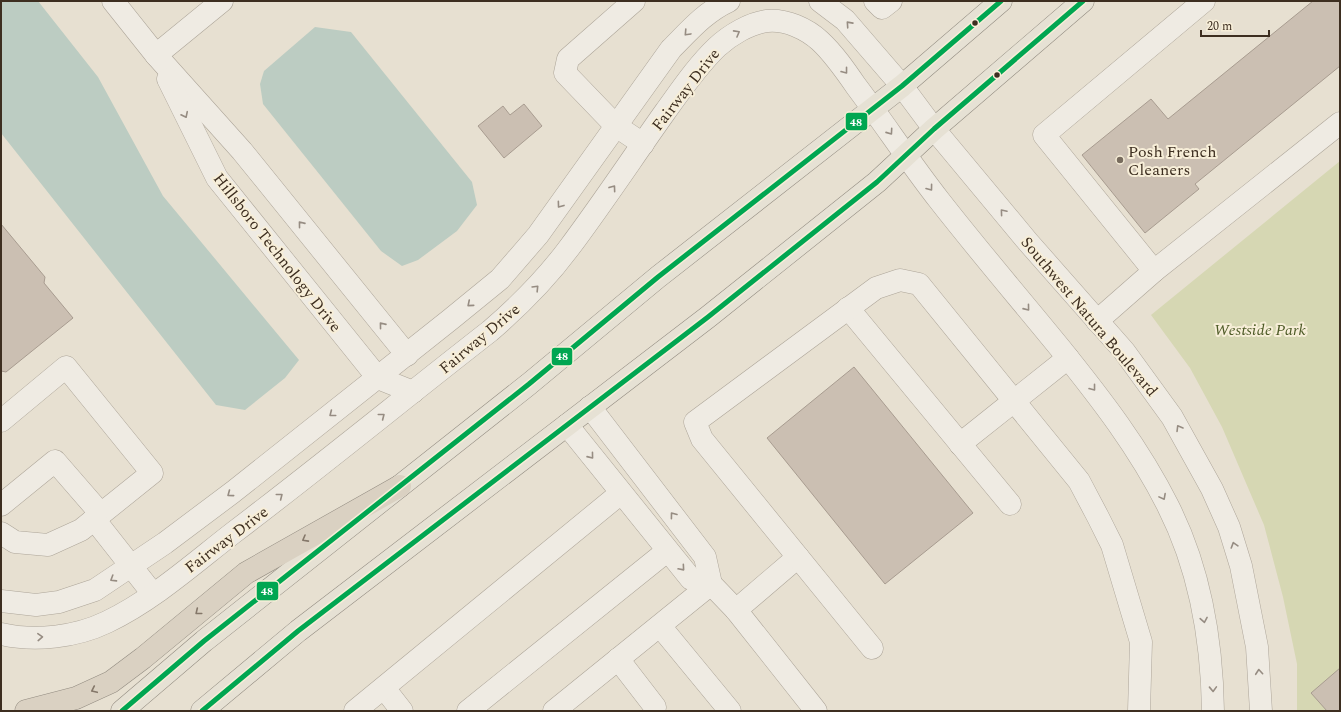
<svg xmlns="http://www.w3.org/2000/svg" width="1341" height="712" viewBox="0 0 1341 712" font-family="Spectral,serif">
	<style>
		.green { fill: #d6d7b3 }
		.water { fill: #bcccc2 }
		.building { fill: #cbbfb2; stroke: #a89c90 }
		.lines { fill: none; stroke-linecap: round; stroke-linejoin: round }
		.minor-casing { stroke: #ada599; stroke-width: 23 }
		.major-casing { stroke: #928b80; stroke-width: 23 }
		.highway-casing { stroke: #928b80; stroke-width: 23 }
		.minor { stroke: #efebe3; stroke-width: 22 }
		.major { stroke: #e6e1d4; stroke-width: 22 }
		.highway { stroke: #dad1c2; stroke-width: 22 }
		.bus-1-casing { stroke: #f7eed8; stroke-width: 8 }
		.bus-1 { stroke: #00a651; stroke-width: 5 }
		.oneway { stroke: #968c82 }
		.oneway2 { stroke: #847769 }
		.bus-dot { fill: #3d2e20; stroke: #f7eed8; stroke-width: 1.5 }
		.poi-dot { fill: #786c5e; stroke: #f7eed8; stroke-width: 1.5 }
		.labels { text-anchor: middle; stroke-width: 4; stroke-linejoin: round; paint-order: stroke }
		.street-label { font-size: 16px; fill: #3d2e20; stroke: #f7eed8 }
		.poi-label { font-size: 16px; fill: #3d2e20; stroke: #f7eed8; text-anchor: start }
		.park-label { font-size: 16px; font-style: italic; fill: #4d5a26; stroke: #f7eed8 }
		.line-badge { stroke: #f7eed8; stroke-width: 1.5 }
		.badge-label { font-size: 11px; text-anchor: middle; font-weight: bold; fill: #fff }
	</style>
	<rect width="100%" height="100%" fill="#e7e0d1"/>
	<path class="green" d="M1340,161V711H1297V664L1283,597L1264,525L1222,427L1190,368L1151,315Z"/>
	<g class="water">
		<path d="M1,1H38L98,77L163,196L299,360L285,378L245,410L216,405L1,133Z"/>
		<path d="M315,27L351,32L472,182L477,205L457,231L418,260L402,266L381,251L263,104L260,84L264,71Z"/>
	</g>
	<g class="building">
		<path d="M1313,1H1340V66L1195,184L1199,189L1145,233L1082,155L1151,99L1168,119Z"/>
		<path d="M524,104L542,126L504,158L478,126L503,106L510,115Z"/>
		<path d="M1,224L45,277L44,283L73,318L6,372L1,371Z"/>
		<path d="M854,367L973,513L885,584L767,438Z"/>
		<path d="M1340,668V711H1327L1311,693Z"/>
	</g>
	<g class="lines">
		<defs>
			<g id="minor">
				<path d="M113,1L156,55L242,151L407,355"/>
				<path d="M634,1L568,59L565,73L616,126L643,144"/>
				<path d="M820,1L845,20L902,86L934,129L1028,242L1124,351L1172,417L1212,489L1229,527L1241,566L1257,647L1261,711"/>
				<path d="M875,1L882,8L891,1"/>
				<path d="M1204,1L1044,135L1154,271L1340,123"/>
				<path d="M156,55L222,1"/>
				<path d="M168,79L217,178L378,378L413,392"/>
				<path d="M848,308L1010,504"/>
				<path d="M1097,321L1154,271"/>
				<path d="M590,407L705,557L711,584L736,610L816,711"/>
				<path d="M1,421L66,367L152,473L81,530L48,545L15,542L1,533"/>
				<path d="M567,425L691,579L711,584"/>
				<path d="M960,444L1068,358"/>
				<path d="M1,505L55,461L101,514"/>
				<path d="M94,519L153,594"/>
				<path d="M1,601L36,605L59,602L95,590L165,543L233,492L451,319L500,279L538,235L671,49C689,31 705,12 729,1"/>
				<path d="M736,610L798,557"/>
				<path d="M660,626L730,711"/>
				<path d="M1,634C35,642 76,637 107,622C153,600 193,564 233,533C320,467 404,398 490,331C519,306 546,279 569,248C602,204 633,157 665,112C681,90 697,66 717,47C730,35 750,23 767,21C786,19 807,29 820,41C834,54 845,70 856,86C884,123 910,163 939,200C978,250 1020,299 1060,348C1101,399 1139,448 1168,506C1200,569 1212,642 1213,711"/>
				<path d="M872,648L702,439L695,422L876,288L900,280L919,284L1079,481L1098,517L1112,545L1141,642L1139,711"/>
				<path d="M618,659L655,707"/>
				<path d="M384,688L402,711"/>
				<path d="M355,711L621,493"/>
				<path d="M468,711L667,551"/>
				<path d="M554,711L711,584"/>
			</g>
			<g id="major">
				<path d="M122,711L204,641L529,384L658,277L902,86L1001,1"/>
				<path d="M202,711L298,631L708,317L877,182L934,129L1083,1"/>
			</g>
			<path id="highway" d="M26,711L76,698L111,682L143,658L246,573L400,486"/>
		</defs>
		<use href="#minor" class="minor-casing"/>
		<use href="#major" class="major-casing"/>
		<use href="#highway" class="highway-casing"/>
		<use href="#minor" class="minor"/>
		<use href="#major" class="major"/>
		<use href="#highway" class="highway"/>
		<defs>
			<g id="bus-1">
				<path d="M122,711L204,641L529,384L658,277L902,86L1001,1"/>
				<path d="M202,711L298,631L708,317L877,182L934,129L1083,1"/>
			</g>
		</defs>
		<use href="#bus-1" class="bus-1-casing"/>
		<use href="#bus-1" class="bus-1"/>
	</g>
	<defs><path id="oneway-chevron" d="M-2-3.5L2.5 0L-2 3.5" fill="none" stroke-width="1.6" stroke-linecap="round" stroke-linejoin="round"/></defs>
	<g class="oneway">
		<use href="#oneway-chevron" transform="translate(849 24) rotate(-132)"/>
		<use href="#oneway-chevron" transform="translate(687 33) rotate(133)"/>
		<use href="#oneway-chevron" transform="translate(737 33) rotate(-29)"/>
		<use href="#oneway-chevron" transform="translate(845 71) rotate(52)"/>
		<use href="#oneway-chevron" transform="translate(185 115) rotate(64)"/>
		<use href="#oneway-chevron" transform="translate(890 132) rotate(55)"/>
		<use href="#oneway-chevron" transform="translate(613 188) rotate(-54)"/>
		<use href="#oneway-chevron" transform="translate(930 188) rotate(53)"/>
		<use href="#oneway-chevron" transform="translate(560 205) rotate(126)"/>
		<use href="#oneway-chevron" transform="translate(1003 212) rotate(-130)"/>
		<use href="#oneway-chevron" transform="translate(301 224) rotate(-129)"/>
		<use href="#oneway-chevron" transform="translate(536 288) rotate(-46)"/>
		<use href="#oneway-chevron" transform="translate(470 304) rotate(140)"/>
		<use href="#oneway-chevron" transform="translate(1027 308) rotate(51)"/>
		<use href="#oneway-chevron" transform="translate(382 325) rotate(-129)"/>
		<use href="#oneway-chevron" transform="translate(1093 388) rotate(52)"/>
		<use href="#oneway-chevron" transform="translate(332 414) rotate(142)"/>
		<use href="#oneway-chevron" transform="translate(382 416) rotate(-38)"/>
		<use href="#oneway-chevron" transform="translate(1179 428) rotate(-121)"/>
		<use href="#oneway-chevron" transform="translate(591 456) rotate(51)"/>
		<use href="#oneway-chevron" transform="translate(230 494) rotate(143)"/>
		<use href="#oneway-chevron" transform="translate(280 496) rotate(-38)"/>
		<use href="#oneway-chevron" transform="translate(1163 497) rotate(62)"/>
		<use href="#oneway-chevron" transform="translate(673 515) rotate(-127)"/>
		<use href="#oneway-chevron" transform="translate(1234 545) rotate(-107)"/>
		<use href="#oneway-chevron" transform="translate(682 568) rotate(49)"/>
		<use href="#oneway-chevron" transform="translate(113 579) rotate(148)"/>
		<use href="#oneway-chevron" transform="translate(1204 620) rotate(80)"/>
		<use href="#oneway-chevron" transform="translate(40 637) rotate(-3)"/>
		<use href="#oneway-chevron" transform="translate(1259 672) rotate(-95)"/>
		<use href="#oneway-chevron" transform="translate(1213 689) rotate(88)"/>
	</g>
	<g class="oneway2">
		<use href="#oneway-chevron" transform="translate(305 539) rotate(151)"/>
		<use href="#oneway-chevron" transform="translate(198 612) rotate(141)"/>
		<use href="#oneway-chevron" transform="translate(94 690) rotate(155)"/>
	</g>
	<g class="bus-dot">
		<circle cx="975" cy="23" r="3.5"/>
		<circle cx="997" cy="75" r="3.5"/>
	</g>
	<circle class="poi-dot" cx="1120" cy="160" r="4"/>
	<g class="labels">
		<g class="street-label">
			<text transform="translate(685 89) rotate(-52)" y="6">Fairway Drive</text>
			<text transform="translate(278 252) rotate(52)" y="6">Hillsboro Technology Drive</text>
			<text transform="translate(1090 316) rotate(50)" y="6">Southwest Natura Boulevard</text>
			<text transform="translate(479 338) rotate(-40)" y="6">Fairway Drive</text>
			<text transform="translate(226 539) rotate(-37)" y="6">Fairway Drive</text>
		</g>
		<g class="poi-label">
			<text x="1128" y="157">Posh French<tspan x="1128" dy="18">Cleaners</tspan></text>
		</g>
		<g class="park-label">
			<text x="1260" y="335">Westside Park</text>
		</g>
	</g>
	<g class="line-badge">
		<rect x="845" y="112" width="23" height="19" rx="4" fill="#00a651"/>
		<rect x="551" y="347" width="22" height="19" rx="4" fill="#00a651"/>
		<rect x="256" y="581" width="23" height="20" rx="4" fill="#00a651"/>
	</g>
	<g class="badge-label">
		<text x="856" y="126">48</text>
		<text x="562" y="360">48</text>
		<text x="267" y="595">48</text>
	</g>
	<rect width="1341" height="712" fill="none" stroke="#3d2e20" stroke-width="4"/>
	<path d="M1201 30v6h68v-6" fill="none" stroke="#3d2e20" stroke-width="2"/>
	<text x="1207" y="30" font-size="12" fill="#3d2e20" stroke="#f7eed8" stroke-width="3" paint-order="stroke">20 m</text>
</svg>
